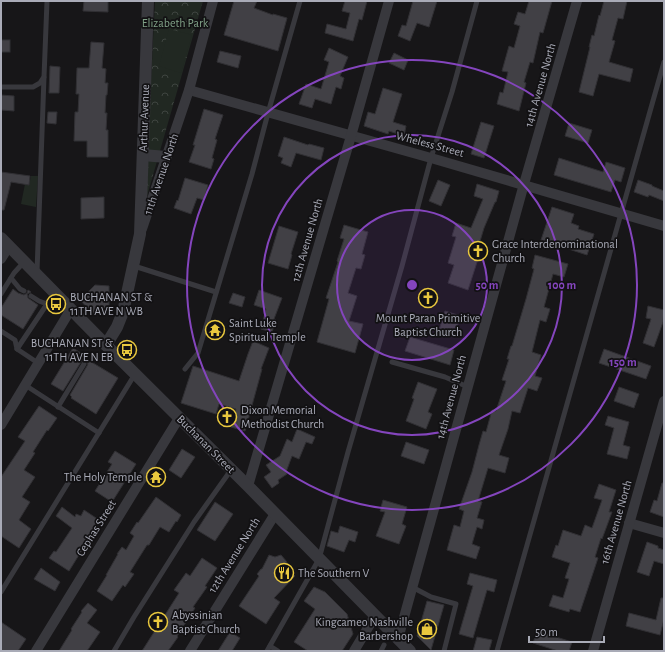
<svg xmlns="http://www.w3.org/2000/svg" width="665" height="652" viewBox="0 0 665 652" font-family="'Alegreya Sans',sans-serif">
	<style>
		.forest { fill: url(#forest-crowns) }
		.pitch { fill: #212822 }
		.building { fill: #414045; stroke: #313034 }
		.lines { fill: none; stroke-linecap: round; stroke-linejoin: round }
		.service { stroke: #38383d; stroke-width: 5 }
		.minor { stroke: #38383d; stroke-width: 10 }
		.tertiary { stroke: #38383d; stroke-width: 12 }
		.ring { fill: none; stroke: #8445bd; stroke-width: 2 }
		.labels { text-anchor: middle; stroke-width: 3.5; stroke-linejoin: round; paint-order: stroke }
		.park-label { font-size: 12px; fill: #81a288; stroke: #121113 }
		.street-label { font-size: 12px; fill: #a9abb7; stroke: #121113 }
		.poi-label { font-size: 12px; fill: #a9abb7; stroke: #121113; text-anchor: start }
		.centre { fill: #8445bd; stroke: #121113; stroke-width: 2 }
		.ring-label { font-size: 12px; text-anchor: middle; font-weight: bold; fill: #8445bd; stroke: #121113; stroke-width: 3.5; stroke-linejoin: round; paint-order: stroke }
	</style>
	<defs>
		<pattern id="forest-crowns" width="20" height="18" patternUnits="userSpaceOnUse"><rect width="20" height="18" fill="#212822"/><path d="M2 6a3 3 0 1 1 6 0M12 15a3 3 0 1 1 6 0" fill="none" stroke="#3e4440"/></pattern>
	</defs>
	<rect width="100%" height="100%" fill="#171618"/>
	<path class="forest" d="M155,1H203L145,203Z"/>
	<g class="pitch">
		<path d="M169,29L192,35L181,73L159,66Z"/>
		<path d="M31,176H38L36,207L21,204L25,184L29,185Z"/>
	</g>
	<g class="building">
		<path d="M84,1H108V12L83,11Z"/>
		<path d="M234,1H257L254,8L273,15V14L287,18L278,51L224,35Z"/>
		<path d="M345,1H367L362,20L359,19L353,41L325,33L327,24L346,29L350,13L342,11Z"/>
		<path d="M413,1H437L429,27L417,23L410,41L398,36L402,25L406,26Z"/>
		<path d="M529,1H552L543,33L540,32L533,63L530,62L524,82L526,83L519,111L497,104L500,92L503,93L508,72L502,71L509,46L514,48L520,26L514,24L518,12L525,14Z"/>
		<path d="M604,1H627L623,19L618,18L612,40L615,41L609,62L633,69L630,82L599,74L593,96L579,92L590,47H589L592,35L594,36L599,15L600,16Z"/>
		<rect x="1" y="40" width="9" height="12"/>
		<path d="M91,42L104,43L102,68L106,69L105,83H108L107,95H106L105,113H107L106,130H108V157H87V141H74L75,112H78L79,94H76L77,68H89Z"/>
		<path d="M329,48L348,57L340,76L344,78L341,89L336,87L331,104L315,99L312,108L299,104L306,84L321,89L329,62L324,60Z"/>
		<path d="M220,51L241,56L238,68L217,62Z"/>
		<path d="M394,53L408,60L404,70L389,63Z"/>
		<path d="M50,66L60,67L59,93H49Z"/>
		<path d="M383,88L402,94L393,122L406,126L404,136L389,131L388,134L364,126L368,112L375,114Z"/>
		<path d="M1,95L14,96V111L1,110Z"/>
		<path d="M204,109L223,115L215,139L217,140L212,158L214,159L211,169L189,162L195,145H193Z"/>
		<path d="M48,112H57L56,124L47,123Z"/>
		<path d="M481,122L494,126L484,158L471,154Z"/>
		<path d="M569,123L592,130L588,143L565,136Z"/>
		<path d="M284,137L308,145L309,144L324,148L321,160L296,153L291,167L281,163L283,158L278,156Z"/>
		<path d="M559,158L603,172L606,162L625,168L621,182L615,180L611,192L554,175Z"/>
		<path d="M1,172L30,176L29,185L11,182L4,210H1Z"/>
		<path d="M185,178L208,185L204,200L197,198L191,214L174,208L177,200L178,201Z"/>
		<path d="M438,180L450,185L441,206L429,201Z"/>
		<path d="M638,180L652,185V186L664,191V201L649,195L648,197L634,192Z"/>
		<path d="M477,184L499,191L496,202H495L484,228L475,258L478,259L468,290L448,283L454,265L448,263L456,237L452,236L456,223L471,228L483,199L474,196Z"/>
		<path d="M104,197V218L81,219V198Z"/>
		<path d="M552,207L574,214L571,223L579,226L578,229L594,234L587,255L541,240Z"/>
		<path d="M344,225L368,232L362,254L365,255L361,269L356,268L348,293L357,296L349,321L363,324L355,353L317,342L329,299L326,298L338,262L337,261L344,239L340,238Z"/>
		<path d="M279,226L298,232L291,254L292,255L288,269L268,263Z"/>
		<path d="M535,255L568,264L564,277L553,274L544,307L550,309L546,322L540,320L532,352L541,355L535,376L542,378L537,391L528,388L520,413L512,411L508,429L499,455L509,458L505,473L488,468L478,501L482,502L477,518L484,520L482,529L477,527L472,544L480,547L476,559L447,550L454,525L460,527L464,511L459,509L472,472L479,445L483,431L486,432L492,410L496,411L506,381L502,380L509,359H507L511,346H512L526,299L534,269L532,268Z"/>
		<path d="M95,285L109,286V313L93,314L80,300Z"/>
		<path d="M13,289L18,293L24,295L27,293L28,290L31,292L27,294L28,298L38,305L23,329L1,315V308Z"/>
		<path d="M259,290L282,298L274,319L276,320L272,332L261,329L266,309L254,305Z"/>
		<path d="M233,293L245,297L242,307L229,303Z"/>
		<path d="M648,306L664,310L663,322L654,347L643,343L651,319L646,318Z"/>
		<path d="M445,311L461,316L454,335L439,330Z"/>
		<path d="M410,337L454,350L450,365L405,351Z"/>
		<path d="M253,341L269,348L261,369H262L245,431L231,427L236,409L219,404L216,414L181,403L193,366L239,381L248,354Z"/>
		<path d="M73,348L84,355L83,357L118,378L96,414L71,398L72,397L70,395L87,366L88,364L86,361L84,360L81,362L63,391L51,384Z"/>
		<path d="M604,349L651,366L646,379L599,363Z"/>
		<path d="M418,382L437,389L428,412L432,414L426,429L406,421L414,399L412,398Z"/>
		<path d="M619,387L639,394L634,408L614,401Z"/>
		<path d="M39,406L57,418L48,431L47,430L33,452L35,453L24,470L35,477L22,497L30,502L19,520L31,529L19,548L1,536V477L25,441L18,437Z"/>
		<path d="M608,416L629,422L623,445L630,447L627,459L607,454L614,428L605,425Z"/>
		<path d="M297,429L315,437L312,444L306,442L299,459L292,456L286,472L287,474L278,480L279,483L272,488L264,477L271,472L266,465L280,456L287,439L292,442Z"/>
		<path d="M406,442L429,450L424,464L401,456Z"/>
		<path d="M182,449L195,457L181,478L169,470Z"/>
		<path d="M115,451L136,464L112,502L95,491L112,464L108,462Z"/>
		<path d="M662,483H664V517L650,512L654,500L657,501Z"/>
		<path d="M599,484L616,490L609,512H612L602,539L601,538L595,557L598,558L580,612L570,609L569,612L549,606L553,595L563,598L569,579L565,578L570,563L552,557L556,545L558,546L563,530L581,536L585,525L592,528L602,500L594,498Z"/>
		<path d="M156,497L181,515L177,522L176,521L169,532L160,527L149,545H147L130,572L134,574L125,587L123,585L112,601L97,591L107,575H106L118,554H117L122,547L126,550L134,536L130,533L137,522L138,523Z"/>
		<path d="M383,500L407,507L402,524L406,526L399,544L376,536L385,512L380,511Z"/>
		<path d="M215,502L233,514L215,541L197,530Z"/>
		<path d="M62,507L75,517L76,514L81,516L84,510L99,520L86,541L87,542L69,571L49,558L54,551L56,552L72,528L56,516Z"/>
		<path d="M340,526L358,532L355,542L349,540L344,552L327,546L331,531L338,533Z"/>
		<path d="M647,542L658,546V548L664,550V564L654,561L649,576L637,572Z"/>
		<path d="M269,555L275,557L281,555L287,562L285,566L295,576L274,598L280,602L266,624L239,606L259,576L257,574L261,569H262Z"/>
		<path d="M202,558L217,568L205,586L207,587L193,607L195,608L177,636L178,637L168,651H142L179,593L174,590L186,573L190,576Z"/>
		<path d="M41,568L60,582L55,591L34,579Z"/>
		<path d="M470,573L497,580L494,592L487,590L473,638L459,634L473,586L467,584Z"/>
		<path d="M314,587L325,592L347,614L353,634L342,651H308L294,642L315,609L304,601Z"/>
		<path d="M661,598H664V619L660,635L626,626L629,613L656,620Z"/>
		<path d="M427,601L444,605L431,650L417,636Z"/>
		<path d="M88,603L97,610L87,623L100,632L87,651H59L72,630L71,629L82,612L81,611Z"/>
		<path d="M1,622L26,639L18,651H1Z"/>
		<path d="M537,631L572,642L569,651H558L533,643Z"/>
		<path d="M230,632L240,638L232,651H218Z"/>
		<path d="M477,637L492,640L489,651H473Z"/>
	</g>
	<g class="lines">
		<g class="service">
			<path d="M1,87H33L40,83L44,77L47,1"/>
			<path d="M134,266L216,292"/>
			<path d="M37,272L44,77"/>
			<path d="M11,278L20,289L24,291"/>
			<path d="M1,294L14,273L24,262"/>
			<path d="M31,296L39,301L47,304"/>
			<path d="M1,331L15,340L17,349L38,363"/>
			<path d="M17,349L49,301L56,294"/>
			<path d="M392,362L445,377L468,387"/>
			<path d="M185,369L198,353L252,174L268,113L300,1"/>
			<path d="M25,385L99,433"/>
			<path d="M58,407L84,364"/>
			<path d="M412,587L431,597L456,604L444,651"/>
			<path d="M1,592L135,374"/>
			<path d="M270,646L278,651"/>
			<path d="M114,651L134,617L194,522L231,470"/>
			<path d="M267,651L319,559L348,452L402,266L431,158L452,92L477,1"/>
			<path d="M381,651L384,645"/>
			<path d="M497,651L664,62"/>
		</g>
		<g class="minor">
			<path d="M189,90L431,158L664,226"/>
			<path d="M142,229L189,90L213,1"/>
			<path d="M1,259L9,246"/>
			<path d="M1,425L71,309"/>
			<path d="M248,486L351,136L389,1"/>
			<path d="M629,523L664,533"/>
			<path d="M398,639L524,184L577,1"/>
			<path d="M36,651L179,418"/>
			<path d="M190,651L275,514"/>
			<path d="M354,651L375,616"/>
			<path d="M593,651L664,401"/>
		</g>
		<g class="tertiary">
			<path d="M143,155L166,157"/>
			<path d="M1,238L106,345L248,486L410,651"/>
			<path d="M106,345L117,327L123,312L140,234L148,1"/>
		</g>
	</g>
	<circle cx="412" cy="285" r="75" fill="#8445bd" fill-opacity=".12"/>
	<g class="ring">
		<circle cx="412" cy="285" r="75"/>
		<circle cx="412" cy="285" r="150"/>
		<circle cx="412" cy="285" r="225"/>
	</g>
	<defs>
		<symbol id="church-ring" viewBox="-11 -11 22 22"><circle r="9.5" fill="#121113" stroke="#e9c83e" stroke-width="1.5"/><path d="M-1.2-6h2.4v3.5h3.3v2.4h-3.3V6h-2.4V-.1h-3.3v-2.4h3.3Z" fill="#e9c83e"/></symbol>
		<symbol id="bus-ring" viewBox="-11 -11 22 22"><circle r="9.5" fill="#121113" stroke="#e9c83e" stroke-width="1.5"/><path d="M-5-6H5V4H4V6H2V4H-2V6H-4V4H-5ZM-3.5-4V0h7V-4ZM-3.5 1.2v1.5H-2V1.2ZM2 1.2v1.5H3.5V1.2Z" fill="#e9c83e"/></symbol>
		<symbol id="temple-ring" viewBox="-11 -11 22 22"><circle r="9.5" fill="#121113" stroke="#e9c83e" stroke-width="1.5"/><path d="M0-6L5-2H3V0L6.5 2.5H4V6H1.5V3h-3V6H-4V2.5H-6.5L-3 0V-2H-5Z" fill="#e9c83e"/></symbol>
		<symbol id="restaurant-ring" viewBox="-11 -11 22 22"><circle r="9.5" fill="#121113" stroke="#e9c83e" stroke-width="1.5"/><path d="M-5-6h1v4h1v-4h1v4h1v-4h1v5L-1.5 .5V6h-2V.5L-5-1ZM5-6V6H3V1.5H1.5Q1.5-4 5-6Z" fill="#e9c83e"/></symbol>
		<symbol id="shop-ring" viewBox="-11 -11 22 22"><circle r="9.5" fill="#121113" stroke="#e9c83e" stroke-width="1.5"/><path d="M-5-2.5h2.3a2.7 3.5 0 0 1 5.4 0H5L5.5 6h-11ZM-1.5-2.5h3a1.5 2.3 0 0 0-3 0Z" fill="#e9c83e"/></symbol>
	</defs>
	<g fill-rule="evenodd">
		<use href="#church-ring" x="467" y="240" width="22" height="22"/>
		<use href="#church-ring" x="417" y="287" width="22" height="22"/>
		<use href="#bus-ring" x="45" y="293" width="22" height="22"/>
		<use href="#temple-ring" x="204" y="319" width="22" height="22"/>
		<use href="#bus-ring" x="116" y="339" width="22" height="22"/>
		<use href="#church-ring" x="216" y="406" width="22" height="22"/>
		<use href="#temple-ring" x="145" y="466" width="22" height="22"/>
		<use href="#restaurant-ring" x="273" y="562" width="22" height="22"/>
		<use href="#church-ring" x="147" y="611" width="22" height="22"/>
		<use href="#shop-ring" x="416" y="618" width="22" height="22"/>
	</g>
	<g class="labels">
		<g class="park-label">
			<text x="175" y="27">Elizabeth Park</text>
		</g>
		<g class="street-label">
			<text transform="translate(540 85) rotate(-74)" y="4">14th Avenue North</text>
			<text transform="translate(144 118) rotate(-88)" y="4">Arthur Avenue</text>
			<text transform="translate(430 144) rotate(15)" y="4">Wheless Street</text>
			<text transform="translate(161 174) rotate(-71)" y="4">11th Avenue North</text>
			<text transform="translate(307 240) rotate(-74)" y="4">12th Avenue North</text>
			<text transform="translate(451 397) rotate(-75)" y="4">14th Avenue North</text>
			<text transform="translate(206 444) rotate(45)" y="4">Buchanan Street</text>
			<text transform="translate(616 522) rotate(-74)" y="4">16th Avenue North</text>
			<text transform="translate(96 528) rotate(-58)" y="4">Cephas Street</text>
			<text transform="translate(234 555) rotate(-58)" y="4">12th Avenue North</text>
		</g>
		<g class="poi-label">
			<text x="492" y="248">Grace Interdenominational<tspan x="492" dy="14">Church</tspan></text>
			<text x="70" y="301">BUCHANAN ST &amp;<tspan x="70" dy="14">11TH AVE N WB</tspan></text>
			<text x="428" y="322" text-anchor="middle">Mount Paran Primitive<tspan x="428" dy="14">Baptist Church</tspan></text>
			<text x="229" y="327">Saint Luke<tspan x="229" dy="14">Spiritual Temple</tspan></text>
			<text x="113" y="347" text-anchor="end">BUCHANAN ST &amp;<tspan x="113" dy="14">11TH AVE N EB</tspan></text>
			<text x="241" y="414">Dixon Memorial<tspan x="241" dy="14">Methodist Church</tspan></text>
			<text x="142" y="481" text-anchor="end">The Holy Temple</text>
			<text x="298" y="577">The Southern V</text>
			<text x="172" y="619">Abyssinian<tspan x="172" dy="14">Baptist Church</tspan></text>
			<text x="413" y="626" text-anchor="end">Kingcameo Nashville<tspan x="413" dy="14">Barbershop</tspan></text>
		</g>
	</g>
	<circle cx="412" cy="285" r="6" class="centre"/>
	<g class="ring-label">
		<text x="487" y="289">50 m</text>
		<text x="562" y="289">100 m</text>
		<text x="623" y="366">150 m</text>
	</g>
	<rect width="665" height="652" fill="none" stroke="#a9abb7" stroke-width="4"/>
	<path d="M529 636v6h75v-6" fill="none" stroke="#a9abb7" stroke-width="2"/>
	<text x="535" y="636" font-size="12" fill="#a9abb7" stroke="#121113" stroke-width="3" paint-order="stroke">50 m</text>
</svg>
